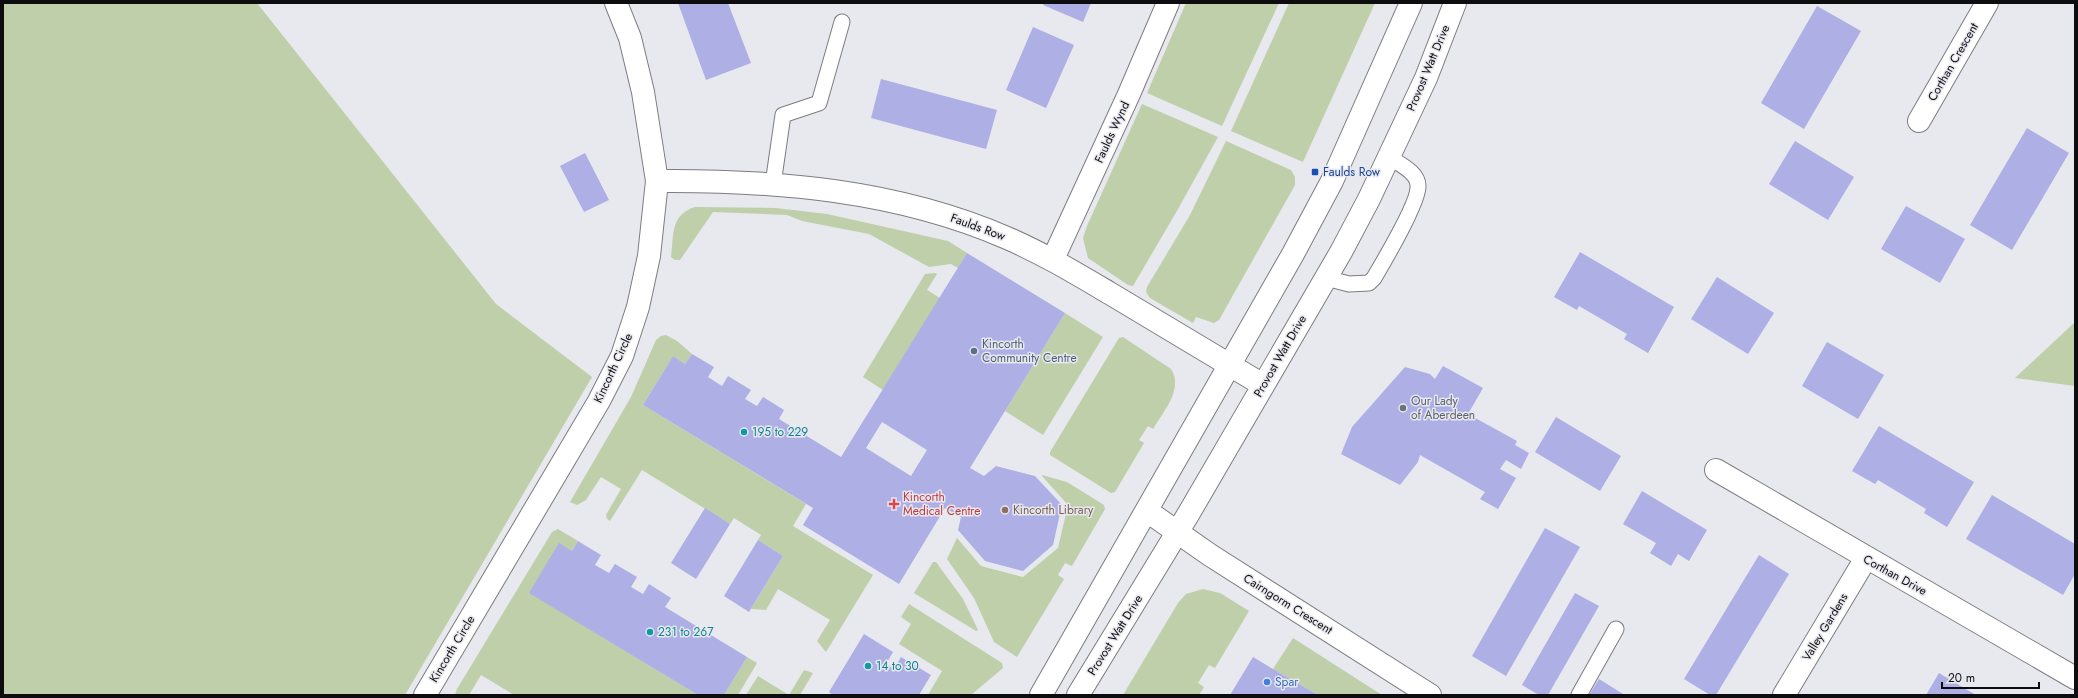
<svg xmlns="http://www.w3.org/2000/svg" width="2078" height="698" viewBox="0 0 2078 698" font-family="Jost,sans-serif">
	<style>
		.green { fill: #becfaa }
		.building { fill: #adafe5; fill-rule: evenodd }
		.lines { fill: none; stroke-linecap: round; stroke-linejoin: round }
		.lane-casing { stroke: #7c7c82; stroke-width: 17 }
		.street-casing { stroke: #7c7c82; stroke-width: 24 }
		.secondary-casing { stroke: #7c7c82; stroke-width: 24 }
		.lane { stroke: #fff; stroke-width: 15 }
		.street { stroke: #fff; stroke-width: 22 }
		.secondary { stroke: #fff; stroke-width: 22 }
		.transit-dot { fill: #1a4fb4; stroke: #e8e8ef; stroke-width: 1.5 }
		.service-dot { fill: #5c6f8a; stroke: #e8e8ef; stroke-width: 1.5 }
		.worship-dot { fill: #6b7280; stroke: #e8e8ef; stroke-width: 1.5 }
		.culture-dot { fill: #0f9aa8; stroke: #e8e8ef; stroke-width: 1.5 }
		.health-dot { fill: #e0444e; stroke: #e8e8ef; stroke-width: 1.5 }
		.education-dot { fill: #8d6e63; stroke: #e8e8ef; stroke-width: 1.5 }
		.shop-dot { fill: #3f7fe0; stroke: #e8e8ef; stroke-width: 1.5 }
		.labels { text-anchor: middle; stroke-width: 3; stroke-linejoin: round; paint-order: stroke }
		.street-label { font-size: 12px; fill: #0d0d0f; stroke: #e8e8ef }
		.transit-label { font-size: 12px; fill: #164399; stroke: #e8e8ef; text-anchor: start }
		.service-label { font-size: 12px; fill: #4e5e75; stroke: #e8e8ef; text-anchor: start }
		.worship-label { font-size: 12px; fill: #5b616d; stroke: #e8e8ef; text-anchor: start }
		.culture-label { font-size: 12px; fill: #0d838f; stroke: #e8e8ef; text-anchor: start }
		.health-label { font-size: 12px; fill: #be3a42; stroke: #e8e8ef; text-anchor: start }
		.education-label { font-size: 12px; fill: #785e54; stroke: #e8e8ef; text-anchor: start }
		.shop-label { font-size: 12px; fill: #366cbe; stroke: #e8e8ef; text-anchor: start }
	</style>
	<rect width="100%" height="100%" fill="#e8e8ef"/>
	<g class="green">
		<path d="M3,3H257L496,304L592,377L405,695H3Z"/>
		<path d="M1186,3H1279L1222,126L1147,93Z"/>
		<path d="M1289,3H1375L1303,162L1231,131Z"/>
		<path d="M1142,104L1218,137L1178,209L1133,286L1128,285L1088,258L1083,238L1087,226Z"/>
		<path d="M1226,141L1291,170L1295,177V185L1219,320L1214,323L1196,317L1193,323L1150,298L1146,292L1147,287L1190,215Z"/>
		<path d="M695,207L776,208L827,214L948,241L967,253L958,268L951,264L929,267L869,234L802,221L787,215L713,212L680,260H675L671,257C674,235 670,215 695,207Z"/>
		<path d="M935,273L937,274L927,290L940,298L883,390L863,377L925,274Z"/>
		<path d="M1065,313L1103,337L1043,435L1005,411Z"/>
		<path d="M2075,322V386L2015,378Z"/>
		<path d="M666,335L677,341L692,354L685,364L673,356L643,405L806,504L793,526L873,575L826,652L817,641L830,620L778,589L766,610L751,609L783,556L758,540L761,535L734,518L730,524L642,470L610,521L607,519L606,515L621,489L601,477L586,500L577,505L570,502L631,397L656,340L661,336Z"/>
		<path d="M1123,337L1171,369C1184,389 1163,412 1153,429L1148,426L1139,440L1144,443L1115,492L1111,493L1050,455V452L1119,338Z"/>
		<path d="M1042,475L1067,482L1104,505L1105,509L1072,566L1065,563L1058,575L1064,579L1017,657L994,642L974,598L947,559L957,538L981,566L1023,577L1058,548L1068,505L1042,476Z"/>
		<path d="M558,529L578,541L572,551L530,593L698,695H514L481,675L469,695H455L457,689L552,532Z"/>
		<path d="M933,562H936L963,599L978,630L976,631L914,593Z"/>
		<path d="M1203,589L1220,593L1249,611L1215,668L1209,665L1198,683L1204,687L1199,695H1123L1178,603L1186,594Z"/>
		<path d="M909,604L1002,663L1003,668L971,695H928L942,671L899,644L911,624L901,617Z"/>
		<path d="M1293,638L1382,695H1318L1273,669Z"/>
		<path d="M747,657L757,663L738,695H724Z"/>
		<path d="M804,670L813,673L800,695H746L758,676L789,695Z"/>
	</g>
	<g class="building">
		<path d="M678,3H728L751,63L706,80Z"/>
		<path d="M1043,3H1091L1083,22L1043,5Z"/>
		<path d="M1817,6L1861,31L1804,129L1761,103Z"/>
		<path d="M1033,27L1074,45L1046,108L1006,90Z"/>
		<path d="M881,79L997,110L986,149L871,118Z"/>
		<path d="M2027,128L2069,153L2012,250L1970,225Z"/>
		<path d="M1795,141L1854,177L1828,220L1769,184Z"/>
		<path d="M585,153L609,200L584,212L560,166Z"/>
		<path d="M1906,206L1965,239L1940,283L1881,249Z"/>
		<path d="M1580,252L1674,307L1648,353L1624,339L1627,334L1579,306L1577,310L1554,297Z"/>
		<path d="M967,253L1065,313L970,468L984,476L996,466L1035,476L1062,505L1053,545L1023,571L985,561L958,530L961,517L945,508L899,584L803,525L813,508L643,405L673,356L685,364L692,354L714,367L708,377L722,386L728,376L751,390L745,399L757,406L763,397L784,410L779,419L841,457ZM882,422L927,450L911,476L866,448Z"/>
		<path d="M1717,277L1774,313L1748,354L1691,319Z"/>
		<path d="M1827,342L1884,375L1858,419L1802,386Z"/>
		<path d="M1443,366L1483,388L1468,414L1517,441L1515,445L1529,453L1521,469L1506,460L1500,469L1516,478L1498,509L1480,499L1485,492L1420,455L1418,462L1400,485L1341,454L1352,427L1405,367L1430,374L1435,379Z"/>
		<path d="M1556,417L1621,456L1600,491L1535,452Z"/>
		<path d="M1879,426L1974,482L1947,527L1924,513L1926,509L1878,480L1875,484L1852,471Z"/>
		<path d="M1642,491L1707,530L1689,561L1678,554L1671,566L1650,553L1656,543L1623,524Z"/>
		<path d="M1992,495L2075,544V574L2063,595L1966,539Z"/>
		<path d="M705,508L730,524L696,579L671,563Z"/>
		<path d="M1545,528L1580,547L1506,676L1472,656Z"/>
		<path d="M758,540L783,556L749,612L724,596Z"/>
		<path d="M578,541L601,555L595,565L609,573L615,564L637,577L631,587L643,594L649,584L671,598L665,607L747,657L724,695H698L529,593L559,543L572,551Z"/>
		<path d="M1759,555L1789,574L1716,695H1710L1684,679Z"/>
		<path d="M1575,593L1599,606L1548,695H1539L1522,685Z"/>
		<path d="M864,634L893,652L886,664L894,669L901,657L931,675L919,695H833L829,692Z"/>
		<path d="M1253,657L1273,669L1318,695H1230Z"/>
		<path d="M1939,673L1964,688L1976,695H1926Z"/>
		<path d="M1599,679L1623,694L1622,695H1589Z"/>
	</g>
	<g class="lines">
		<defs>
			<g id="lane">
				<path d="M773,184L783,115L819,103L842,22"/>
				<path d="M1326,278L1349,284L1369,283L1374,278C1384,261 1419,202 1418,186C1418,172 1399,164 1389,157"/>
				<path d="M1579,695L1616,629"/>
			</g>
			<g id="street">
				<path d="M1919,121L1987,3"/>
				<path d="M657,181C775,180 897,190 1007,238C1044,254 1077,274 1111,294C1162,324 1212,355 1263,385"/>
				<path d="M1053,259L1129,94L1168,3"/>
				<path d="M1716,470L2075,678"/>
				<path d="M1147,511L1210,555L1430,695"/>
				<path d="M425,695L599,401L622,356L638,307L649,256L657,181L643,92L630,38L616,3"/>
				<path d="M1784,695L1866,558"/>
			</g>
			<g id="secondary">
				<path d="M1041,695L1293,254L1332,181L1411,3"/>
				<path d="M1078,695L1189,513L1341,252L1369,199L1426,78L1455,3"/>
			</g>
		</defs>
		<use href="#lane" class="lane-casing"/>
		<use href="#street" class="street-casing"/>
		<use href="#secondary" class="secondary-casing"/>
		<use href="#lane" class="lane"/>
		<use href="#street" class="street"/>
		<use href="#secondary" class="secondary"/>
	</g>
	<rect class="transit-dot" x="1311" y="168" width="8" height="8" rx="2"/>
	<circle class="service-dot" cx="974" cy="351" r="4"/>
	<circle class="worship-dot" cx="1403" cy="408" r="4"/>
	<g class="culture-dot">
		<circle cx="744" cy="432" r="4"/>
		<circle cx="650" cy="632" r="4"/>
		<circle cx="868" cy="666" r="4"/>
	</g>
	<path class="health-dot" d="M892 498h4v4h4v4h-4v4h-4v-4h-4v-4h4z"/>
	<circle class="education-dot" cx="1005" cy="510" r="4"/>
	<circle class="shop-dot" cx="1267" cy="682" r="4"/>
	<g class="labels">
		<g class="street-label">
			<text transform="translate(1953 62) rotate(-60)" y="4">Corthan Crescent</text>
			<text transform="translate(1428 68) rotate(-67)" y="4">Provost Watt Drive</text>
			<text transform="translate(1112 132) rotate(-65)" y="4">Faulds Wynd</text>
			<text transform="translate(978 227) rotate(20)" y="4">Faulds Row</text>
			<text transform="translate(1280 356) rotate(-60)" y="4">Provost Watt Drive</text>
			<text transform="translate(613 368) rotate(-65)" y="4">Kincorth Circle</text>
			<text transform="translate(1895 575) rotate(29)" y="4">Corthan Drive</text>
			<text transform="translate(1288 604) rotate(32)" y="4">Cairngorm Crescent</text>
			<text transform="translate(1825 627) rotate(-59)" y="4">Valley Gardens</text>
			<text transform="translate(1115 635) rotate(-58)" y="4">Provost Watt Drive</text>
			<text transform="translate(452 649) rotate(-59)" y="4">Kincorth Circle</text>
		</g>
		<g class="transit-label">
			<text x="1323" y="176">Faulds Row</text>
		</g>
		<g class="service-label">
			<text x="982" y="348">Kincorth<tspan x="982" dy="14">Community Centre</tspan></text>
		</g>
		<g class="worship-label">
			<text x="1411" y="405">Our Lady<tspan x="1411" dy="14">of Aberdeen</tspan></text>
		</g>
		<g class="culture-label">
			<text x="752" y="436">195 to 229</text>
			<text x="658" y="636">231 to 267</text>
			<text x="876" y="670">14 to 30</text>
		</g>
		<g class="health-label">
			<text x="903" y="501">Kincorth<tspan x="903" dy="14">Medical Centre</tspan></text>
		</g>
		<g class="education-label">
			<text x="1013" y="514">Kincorth Library</text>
		</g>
		<g class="shop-label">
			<text x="1275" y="686">Spar</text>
		</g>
	</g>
	<rect width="2078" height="698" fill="none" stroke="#0d0d0f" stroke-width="8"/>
	<path d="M1942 682v6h97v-6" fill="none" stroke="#0d0d0f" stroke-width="2"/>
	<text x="1948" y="682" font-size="12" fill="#0d0d0f" stroke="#e8e8ef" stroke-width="3" paint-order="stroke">20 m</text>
</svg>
